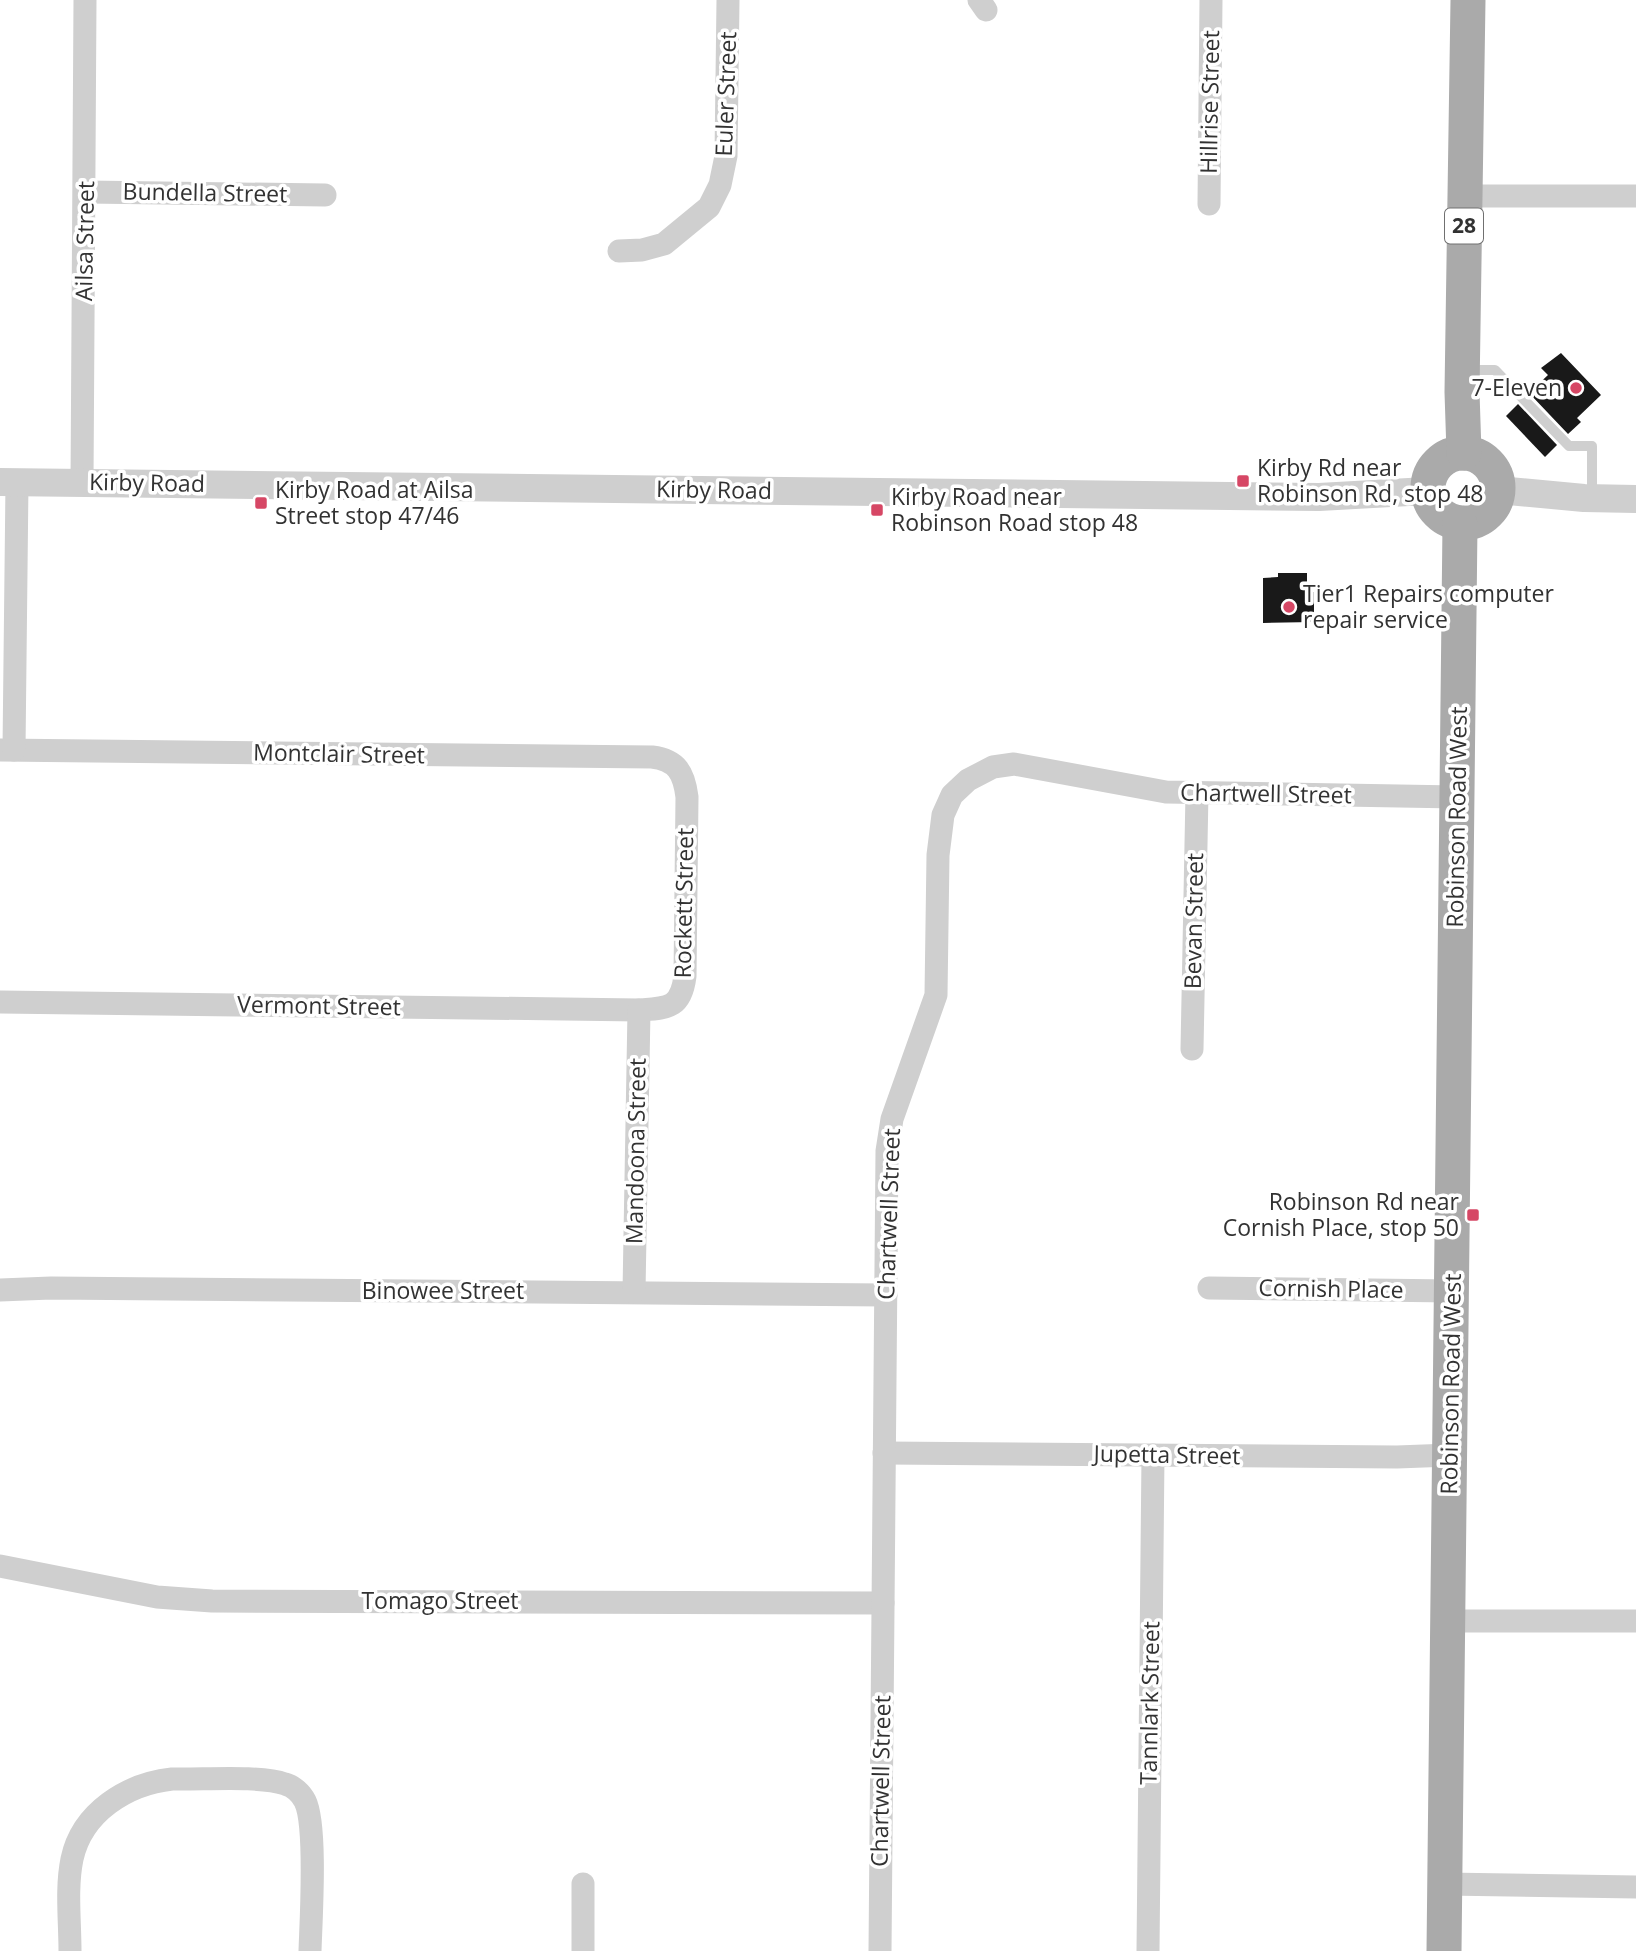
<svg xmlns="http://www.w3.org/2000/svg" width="1636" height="1951" viewBox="0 0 1636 1951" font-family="'Open Sans',sans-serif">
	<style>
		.building { fill: #191919 }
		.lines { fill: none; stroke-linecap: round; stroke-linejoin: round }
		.service { stroke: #cfcfcf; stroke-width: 10 }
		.minor { stroke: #cfcfcf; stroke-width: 23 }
		.tertiary { stroke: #cfcfcf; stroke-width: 28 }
		.primary { stroke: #aaa; stroke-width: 35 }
		.poi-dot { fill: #d64765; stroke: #fff; stroke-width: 2.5 }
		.labels { text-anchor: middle; stroke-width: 7; stroke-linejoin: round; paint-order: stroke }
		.shield { fill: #fff; stroke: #707070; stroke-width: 2 }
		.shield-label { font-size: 21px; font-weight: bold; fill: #323232 }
		.street-label { font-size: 23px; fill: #323232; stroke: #fff }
		.poi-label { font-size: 23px; fill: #323232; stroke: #fff; text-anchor: start }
	</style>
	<rect width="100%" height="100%" fill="#fff"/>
	<g class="building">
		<path d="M1561,353L1601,395L1577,418L1581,422L1568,434L1529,393L1548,375L1541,368Z"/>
		<path d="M1518,404L1557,445L1545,457L1506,416Z"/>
		<path d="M1278,573H1307V592H1314V622L1263,623V578L1278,577Z"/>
	</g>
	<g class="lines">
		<path class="service" d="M1466,370H1495L1569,446H1592V498"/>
		<g class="minor">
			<path d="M979,0L986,10"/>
			<path d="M86,192L325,195"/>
			<path d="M1464,196H1636"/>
			<path d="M1209,204L1211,0"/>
			<path d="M619,251L642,250L664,244L709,207L720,185L726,156L728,0"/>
			<path d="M82,483L85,0"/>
			<path d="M0,750L652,757C677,760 684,773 687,797L685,976C681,1009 667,1008 639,1010L0,1002"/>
			<path d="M14,750L17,482"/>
			<path d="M1192,1049L1197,793"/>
			<path d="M1209,1288L1452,1291"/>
			<path d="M0,1290L51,1288L886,1295"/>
			<path d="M634,1292L639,1010"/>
			<path d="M884,1453L1397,1457L1450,1455"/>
			<path d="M0,1566L157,1597L212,1601L883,1603"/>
			<path d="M1448,1621H1636"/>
			<path d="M1445,1884L1636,1887"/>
			<path d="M70,1951C70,1921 66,1888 72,1859C82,1812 127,1784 172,1779C201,1780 259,1775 285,1784C293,1786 301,1793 305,1801C317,1825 311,1919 310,1951"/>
			<path d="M583,1951V1884"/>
			<path d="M880,1951L887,1151L892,1119L936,995L938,855L943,815L952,795L968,780L993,767L1014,764L1166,792L1457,797"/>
			<path d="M1148,1951L1153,1455"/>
		</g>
		<g class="tertiary">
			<path d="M0,482L1319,497L1427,491"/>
			<path d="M1498,490L1584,498L1636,499"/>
		</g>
		<g class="primary">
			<circle cx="1463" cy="488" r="35"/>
			<path d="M1464,453L1462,392L1468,0"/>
			<path d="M1444,1951L1460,524"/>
		</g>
	</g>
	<g class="poi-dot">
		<circle cx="1576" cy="388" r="7"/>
		<rect x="1236" y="474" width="14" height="14" rx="3.5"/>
		<rect x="254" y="496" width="14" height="14" rx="3.5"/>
		<rect x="870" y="503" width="14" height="14" rx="3.5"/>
		<circle cx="1289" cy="607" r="7"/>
		<rect x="1466" y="1208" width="14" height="14" rx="3.5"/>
	</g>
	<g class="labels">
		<rect class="shield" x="1445" y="208.5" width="38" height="35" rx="5"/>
		<g class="shield-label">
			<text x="1464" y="233">28</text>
		</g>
		<g class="street-label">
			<text transform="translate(726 94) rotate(-88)" y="8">Euler Street</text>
			<text transform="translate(1210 102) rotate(-89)" y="8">Hillrise Street</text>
			<text transform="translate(205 193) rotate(1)" y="8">Bundella Street</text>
			<text transform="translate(85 241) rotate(-89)" y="8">Ailsa Street</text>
			<text transform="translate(147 483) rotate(1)" y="8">Kirby Road</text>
			<text transform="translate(714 490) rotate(1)" y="8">Kirby Road</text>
			<text transform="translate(339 754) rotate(1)" y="8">Montclair Street</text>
			<text transform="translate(1266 794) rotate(1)" y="8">Chartwell Street</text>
			<text transform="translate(1457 817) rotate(-89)" y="8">Robinson Road West</text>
			<text transform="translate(684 903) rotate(-89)" y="8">Rockett Street</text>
			<text transform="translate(1194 921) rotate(-89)" y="8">Bevan Street</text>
			<text transform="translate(319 1006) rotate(1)" y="8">Vermont Street</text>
			<text transform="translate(636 1151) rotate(-89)" y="8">Mandoona Street</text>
			<text transform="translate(889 1214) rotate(-88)" y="8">Chartwell Street</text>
			<text transform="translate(1331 1289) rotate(1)" y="8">Cornish Place</text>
			<text x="443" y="1299">Binowee Street</text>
			<text transform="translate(1451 1384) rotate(-89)" y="8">Robinson Road West</text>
			<text transform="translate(1167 1455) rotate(1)" y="8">Jupetta Street</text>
			<text x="440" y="1609">Tomago Street</text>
			<text transform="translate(1150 1703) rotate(-89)" y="8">Tannlark Street</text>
			<text transform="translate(881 1781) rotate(-89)" y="8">Chartwell Street</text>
		</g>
		<g class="poi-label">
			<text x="1562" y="396" text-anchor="end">7-Eleven</text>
			<text x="1257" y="476">Kirby Rd near<tspan x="1257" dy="26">Robinson Rd, stop 48</tspan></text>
			<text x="275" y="498">Kirby Road at Ailsa<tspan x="275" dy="26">Street stop 47/46</tspan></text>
			<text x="891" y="505">Kirby Road near<tspan x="891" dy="26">Robinson Road stop 48</tspan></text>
			<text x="1303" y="602">Tier1 Repairs computer<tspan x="1303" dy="26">repair service</tspan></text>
			<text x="1459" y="1210" text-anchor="end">Robinson Rd near<tspan x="1459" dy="26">Cornish Place, stop 50</tspan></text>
		</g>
	</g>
</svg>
